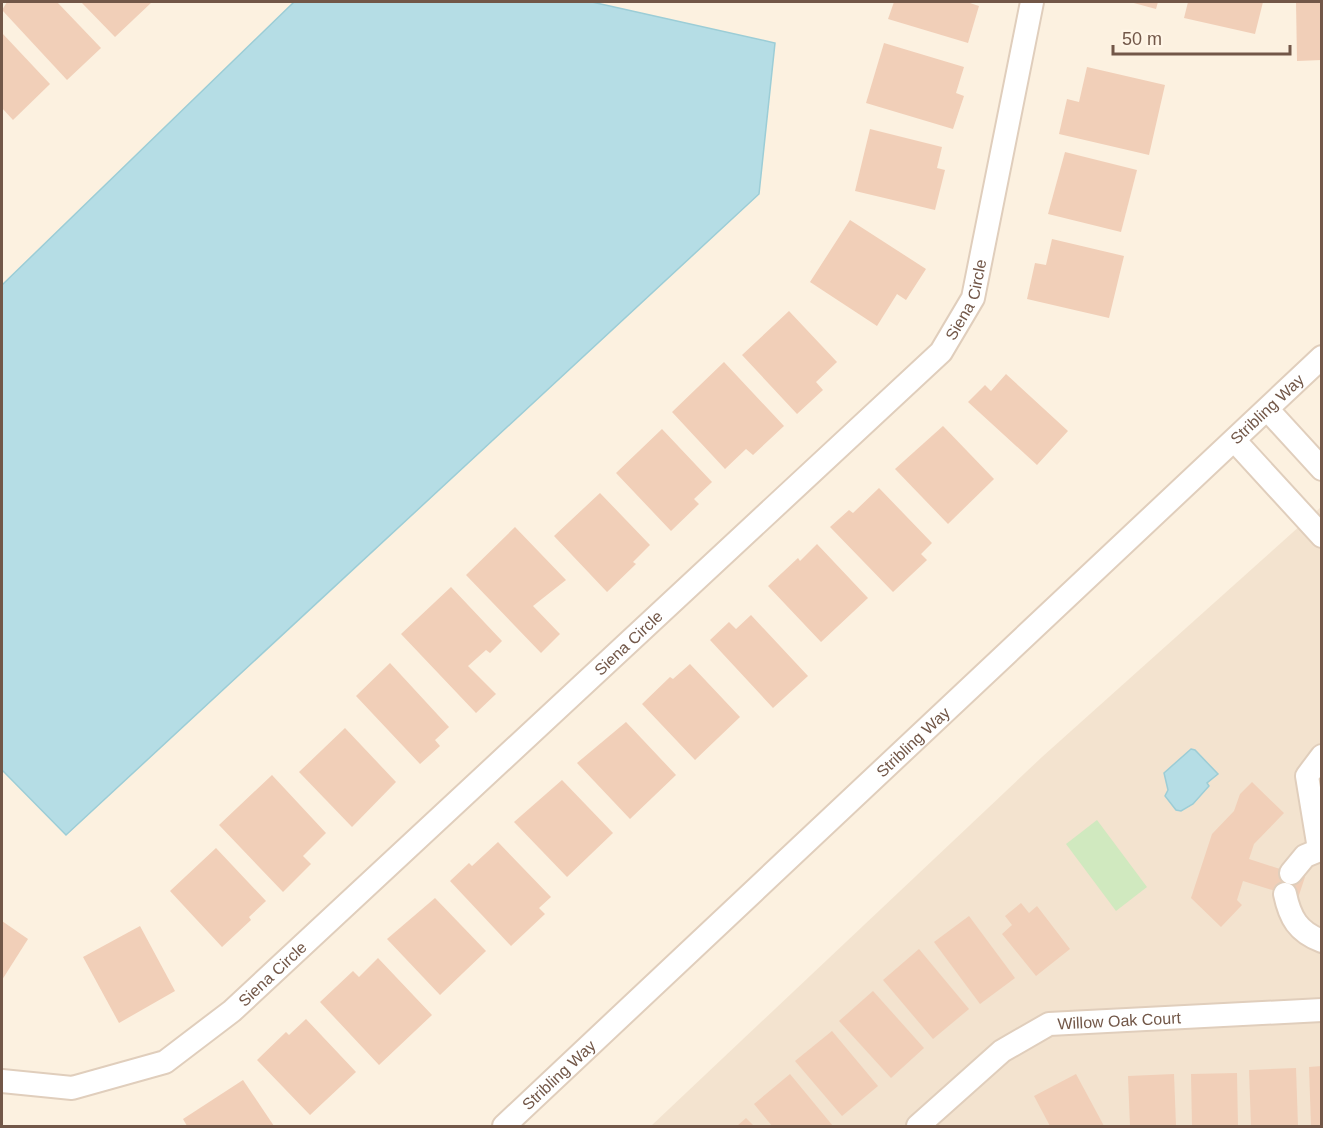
<svg xmlns="http://www.w3.org/2000/svg" width="1323" height="1128" viewBox="0 0 1323 1128" font-family="Helvetica,sans-serif">
	<style>
		.residential { fill: #f3e3cf }
		.green { fill: #d0e9bf }
		.water { fill: #b5dde5; stroke: #9ccdd6; stroke-width: 1.5 }
		.building { fill: #f1cfb8 }
		.lines { fill: none; stroke-linecap: round; stroke-linejoin: round }
		.minor-casing { stroke: #e0cebc; stroke-width: 26 }
		.minor { stroke: #fff; stroke-width: 22 }
		.labels { text-anchor: middle; stroke-width: 6; stroke-linejoin: round; paint-order: stroke }
		.street-label { font-size: 16px; fill: #725748; stroke: #fff5e6 }
	</style>
	<rect width="100%" height="100%" fill="#fcf1e0"/>
	<path class="residential" d="M1321,507V1126H651L1042,757Z"/>
	<path class="green" d="M1097,820L1147,887L1116,911L1066,844Z"/>
	<g class="water">
		<path d="M294,2H592L775,43L759,194L66,835L2,770V285Z"/>
		<path d="M1191,749L1195,750L1218,774L1207,783L1209,786L1193,804L1181,811L1176,810L1165,796L1168,790L1164,773Z"/>
	</g>
	<g class="building">
		<path d="M7,2H57L101,48L67,80L2,10Z"/>
		<path d="M81,2H152L115,37Z"/>
		<path d="M894,2H967L979,6L968,43L888,19Z"/>
		<path d="M1130,2H1158L1156,9Z"/>
		<path d="M1188,2H1263L1255,34L1184,18Z"/>
		<path d="M1296,2H1322V60L1297,61Z"/>
		<path d="M2,33L50,84L13,120L2,108Z"/>
		<path d="M884,43L964,67L956,93L964,96L953,129L866,103Z"/>
		<path d="M1087,67L1165,85L1149,155L1059,134L1067,99L1079,102Z"/>
		<path d="M870,129L942,147L937,168L945,170L935,210L855,191Z"/>
		<path d="M1065,152L1137,170L1121,232L1048,214Z"/>
		<path d="M850,220L926,269L906,300L897,294L877,326L810,282Z"/>
		<path d="M1052,239L1124,256L1109,318L1027,299L1035,263L1046,265Z"/>
		<path d="M789,311L837,362L816,382L823,390L797,414L742,355Z"/>
		<path d="M724,362L784,426L753,455L746,449L725,469L672,412Z"/>
		<path d="M1006,374L1068,431L1037,465L968,402L985,385L991,391Z"/>
		<path d="M943,426L994,479L948,524L895,469Z"/>
		<path d="M662,429L712,482L694,499L699,504L671,531L616,473Z"/>
		<path d="M879,488L932,543L921,554L927,560L893,592L830,527L849,510L853,513Z"/>
		<path d="M600,493L650,545L633,562L636,564L607,592L554,536Z"/>
		<path d="M515,527L566,580L533,606L560,634L541,653L466,575Z"/>
		<path d="M817,544L868,598L821,642L768,586L798,558L800,561Z"/>
		<path d="M451,587L502,641L490,653L486,650L468,666L496,694L476,713L401,634Z"/>
		<path d="M751,615L808,676L773,708L710,640L729,622L736,629Z"/>
		<path d="M390,663L449,727L435,740L440,746L420,764L356,696Z"/>
		<path d="M690,664L740,717L695,760L642,704L670,677L673,679Z"/>
		<path d="M626,722L676,775L630,819L577,763Z"/>
		<path d="M345,728L396,782L352,827L299,772Z"/>
		<path d="M272,775L326,833L303,856L311,864L283,892L219,825Z"/>
		<path d="M562,780L613,833L567,877L514,822Z"/>
		<path d="M1252,782L1284,813L1254,844L1249,859L1305,877L1298,898L1243,881L1237,900L1242,905L1221,927L1191,898L1212,834L1234,811L1240,794Z"/>
		<path d="M498,842L551,897L539,908L545,914L511,946L450,881L469,863L472,866Z"/>
		<path d="M216,848L266,901L249,917L251,920L222,947L170,891Z"/>
		<path d="M435,898L486,951L440,995L387,939Z"/>
		<path d="M1021,903L1029,913L1037,906L1070,949L1036,976L1002,934L1012,925L1005,916Z"/>
		<path d="M969,916L1015,978L980,1004L934,942Z"/>
		<path d="M2,921L28,939L2,980Z"/>
		<path d="M140,926L175,991L119,1023L83,957Z"/>
		<path d="M919,949L969,1009L933,1039L883,980Z"/>
		<path d="M378,958L432,1015L379,1065L320,1002L353,971L359,977Z"/>
		<path d="M873,991L924,1048L891,1078L839,1021Z"/>
		<path d="M306,1019L356,1072L310,1115L257,1060L286,1032L289,1035Z"/>
		<path d="M832,1031L878,1086L842,1116L795,1061Z"/>
		<path d="M1322,1066V1126H1311L1309,1067Z"/>
		<path d="M1296,1068L1298,1126H1251L1249,1070Z"/>
		<path d="M1237,1073L1238,1126H1192L1191,1074Z"/>
		<path d="M790,1074L833,1126H772L754,1104Z"/>
		<path d="M1076,1074L1104,1126H1050L1034,1096Z"/>
		<path d="M1174,1074L1176,1126H1130L1128,1076Z"/>
		<path d="M243,1080L274,1126H187L183,1119Z"/>
		<path d="M746,1118L754,1126H737Z"/>
	</g>
	<g class="lines">
		<defs>
			<g id="minor">
				<path d="M1268,410L1322,469"/>
				<path d="M1235,441L1322,536"/>
				<path d="M1319,849L1307,776L1322,756"/>
				<path d="M1291,873L1305,856L1322,849"/>
				<path d="M1285,894C1290,918 1298,932 1322,941"/>
				<path id="s1" d="M2,1081L72,1088L165,1062L232,1011L941,352L973,298L1032,2"/>
				<path id="s2" d="M504,1126L1322,357"/>
				<path id="s3" d="M918,1126L1002,1051L1049,1024L1322,1010"/>
			</g>
		</defs>
		<use href="#minor" class="minor-casing"/>
		<use href="#minor" class="minor"/>
	</g>
	<g class="labels">
		<g class="street-label">
			<text dy="6" stroke="none"><textPath href="#s1" startOffset="1278">Siena Circle</textPath></text>
			<text dy="6" stroke="none"><textPath href="#s2" startOffset="1047">Stribling Way</textPath></text>
			<text dy="6" stroke="none"><textPath href="#s1" startOffset="792">Siena Circle</textPath></text>
			<text dy="6" stroke="none"><textPath href="#s2" startOffset="561">Stribling Way</textPath></text>
			<text dy="6" stroke="none"><textPath href="#s1" startOffset="306">Siena Circle</textPath></text>
			<text dy="6" stroke="none"><textPath href="#s3" startOffset="237">Willow Oak Court</textPath></text>
			<text dy="6" stroke="none"><textPath href="#s2" startOffset="75">Stribling Way</textPath></text>
		</g>
	</g>
	<rect width="1323" height="1128" fill="none" stroke="#725748" stroke-width="6"/>
	<path d="M1113 45v9h177v-9" fill="none" stroke="#725748" stroke-width="3"/>
	<text x="1122" y="45" font-size="18" fill="#725748" stroke="#fff5e6" stroke-width="4.5" paint-order="stroke">50 m</text>
</svg>
